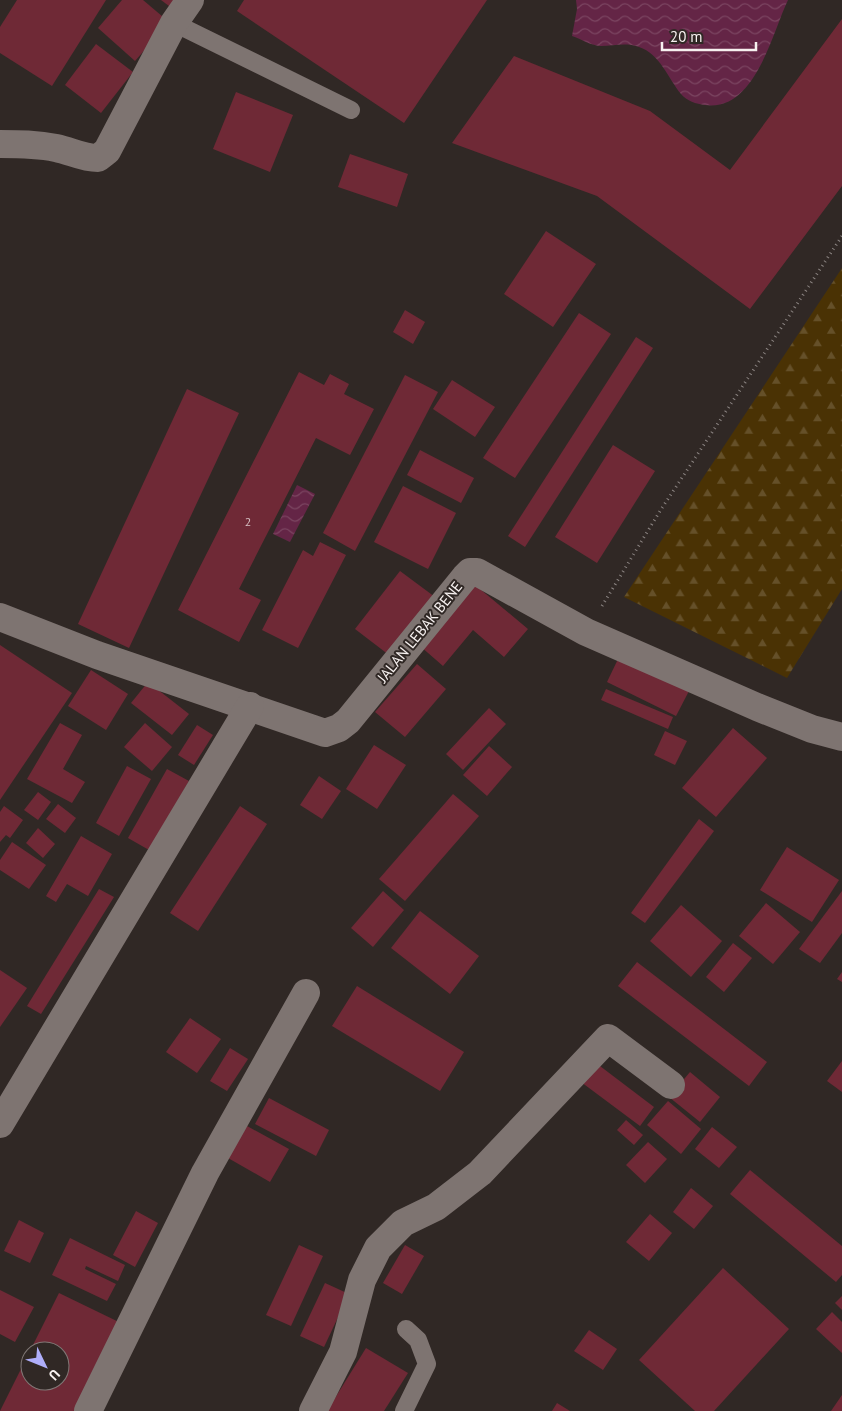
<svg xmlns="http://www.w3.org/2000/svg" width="842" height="1411" viewBox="0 0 842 1411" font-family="'PT Sans',sans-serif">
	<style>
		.forest { fill: url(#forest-firs) }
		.water { fill: url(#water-waves) }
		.building { fill: #6f2936 }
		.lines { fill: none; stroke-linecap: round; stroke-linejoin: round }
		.path { stroke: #8c8583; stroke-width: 3; stroke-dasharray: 1 4; stroke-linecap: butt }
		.service { stroke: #7e7471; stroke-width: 18 }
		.minor { stroke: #7e7471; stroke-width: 28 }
		.labels { text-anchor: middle; stroke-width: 4; stroke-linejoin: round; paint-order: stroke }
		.number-label { font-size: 12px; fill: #d5bfc2 }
		.street-label { font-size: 15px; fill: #f7f1f0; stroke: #302825 }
	</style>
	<defs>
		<pattern id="forest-firs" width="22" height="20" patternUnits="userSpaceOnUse" patternTransform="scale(1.25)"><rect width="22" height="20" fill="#4a3204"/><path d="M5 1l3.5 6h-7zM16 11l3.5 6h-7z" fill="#655029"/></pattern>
		<pattern id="water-waves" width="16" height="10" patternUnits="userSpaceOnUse" patternTransform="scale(1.25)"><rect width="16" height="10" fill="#642546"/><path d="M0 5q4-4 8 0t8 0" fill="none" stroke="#7b4561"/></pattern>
	</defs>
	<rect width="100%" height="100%" fill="#302825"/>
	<path class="forest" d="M842,268V589L787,678L624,597Z"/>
	<g class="water">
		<path d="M576,0H788C772,33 755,112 705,105C696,104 687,101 681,94C668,78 660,54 639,47C626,42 613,46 601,46C592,46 581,39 572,36L577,9Z"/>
		<path d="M297,485L315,494L290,542L273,534Z"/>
	</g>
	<g class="building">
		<path d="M17,0H106L52,86L0,53V27Z"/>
		<path d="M122,0H143L169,22L135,61L98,28Z"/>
		<path d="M161,0H185L177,12Z"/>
		<path d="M244,0H487L404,123L237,11Z"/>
		<path d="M842,19V186L750,309L597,196L452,143L514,56L650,111L730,170Z"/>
		<path d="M96,44L133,72L101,113L65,85Z"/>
		<path d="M236,92L293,115L270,172L213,149Z"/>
		<path d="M350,154L408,174L397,207L338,187Z"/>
		<path d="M546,231L596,264L553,327L504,294Z"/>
		<path d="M405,310L425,322L413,344L393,332Z"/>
		<path d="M579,313L611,334L515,478L483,458Z"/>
		<path d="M636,337L653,348L525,547L508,536Z"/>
		<path d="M299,372L324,385L330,374L349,384L344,394L374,409L350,455L316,438L239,589L261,600L239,642L178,610Z"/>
		<path d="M405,375L438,392L355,551L323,533Z"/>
		<path d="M452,380L495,407L475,437L433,409Z"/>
		<path d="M187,389L239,413L129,648L78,624Z"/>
		<path d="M613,445L655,471L597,563L555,537Z"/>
		<path d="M420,450L474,478L461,503L407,475Z"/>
		<path d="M403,486L456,513L428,569L374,542Z"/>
		<path d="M320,542L346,555L298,648L262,630L303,550L313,556Z"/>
		<path d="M400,571L435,597L389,655L355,629Z"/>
		<path d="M474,584L528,629L504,657L473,630L443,666L420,646Z"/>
		<path d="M0,645L72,693L0,800Z"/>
		<path d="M619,657L689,691L676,716L607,682Z"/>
		<path d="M417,664L446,689L405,737L375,712Z"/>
		<path d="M91,670L128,694L106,730L68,706Z"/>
		<path d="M148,682L189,714L172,735L131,703Z"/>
		<path d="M606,689L673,717L668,729L601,700Z"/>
		<path d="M489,708L506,724L463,770L446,754Z"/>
		<path d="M60,723L82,735L63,769L85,782L72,803L27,779Z"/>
		<path d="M145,723L172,747L152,771L124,747Z"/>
		<path d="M197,725L213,735L194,765L178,755Z"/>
		<path d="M733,728L767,758L716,817L682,788Z"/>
		<path d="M665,731L687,741L675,765L654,755Z"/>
		<path d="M374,745L406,765L377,809L346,789Z"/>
		<path d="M489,746L512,767L487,796L463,775Z"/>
		<path d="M127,766L151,779L119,836L96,823Z"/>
		<path d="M167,769L189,781L149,850L128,838Z"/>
		<path d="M319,776L341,791L322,819L300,805Z"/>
		<path d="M38,792L51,802L38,820L24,810Z"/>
		<path d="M453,794L479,816L405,901L379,879Z"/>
		<path d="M58,804L76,818L65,833L46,819Z"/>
		<path d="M4,806L23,820L10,838L6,835L0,842V812Z"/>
		<path d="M240,806L267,824L198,931L170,913Z"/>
		<path d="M699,819L714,831L645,923L631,913Z"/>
		<path d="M38,828L55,844L43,858L26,843Z"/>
		<path d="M81,836L112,854L88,896L67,884L56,902L46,896Z"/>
		<path d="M12,842L46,865L29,889L0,870V860Z"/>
		<path d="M787,847L839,880L812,922L760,890Z"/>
		<path d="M99,889L114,897L41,1014L27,1006Z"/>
		<path d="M383,891L404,910L373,947L351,928Z"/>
		<path d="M842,891V933L820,963L799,949Z"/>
		<path d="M766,903L800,932L773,964L739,936Z"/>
		<path d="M681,905L722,941L691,977L650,941Z"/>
		<path d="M420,911L479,956L450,994L391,948Z"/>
		<path d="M733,943L752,958L724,992L706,977Z"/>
		<path d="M637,962L767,1062L749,1086L618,986Z"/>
		<path d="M0,970L27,988L0,1027Z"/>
		<path d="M842,972V982L837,979Z"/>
		<path d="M357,986L464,1052L440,1091L332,1026Z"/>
		<path d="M190,1018L221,1039L197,1073L166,1052Z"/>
		<path d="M230,1048L248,1059L227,1091L210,1081Z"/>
		<path d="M842,1061V1092L827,1081Z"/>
		<path d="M596,1063L654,1107L640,1126L581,1082Z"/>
		<path d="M690,1072L720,1097L700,1122L669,1097Z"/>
		<path d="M269,1098L329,1130L316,1156L255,1124Z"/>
		<path d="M668,1101L701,1129L681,1154L647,1125Z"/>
		<path d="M626,1120L643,1135L634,1145L617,1130Z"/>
		<path d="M247,1126L289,1149L270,1182L228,1158Z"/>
		<path d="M712,1127L737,1147L719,1168L695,1149Z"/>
		<path d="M648,1142L667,1159L645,1183L626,1165Z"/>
		<path d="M750,1170L842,1246V1275L836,1282L730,1194Z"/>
		<path d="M691,1188L713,1206L694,1229L673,1212Z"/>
		<path d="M136,1211L158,1223L135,1267L113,1255Z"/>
		<path d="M650,1214L672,1233L649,1261L626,1242Z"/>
		<path d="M19,1220L44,1233L30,1263L4,1251Z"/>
		<path d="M70,1238L125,1265L118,1281L86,1266L85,1269L116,1284L107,1301L52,1275Z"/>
		<path d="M299,1245L323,1256L291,1326L266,1315Z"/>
		<path d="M405,1245L424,1256L402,1294L383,1283Z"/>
		<path d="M723,1268L789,1329L714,1411H695L639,1360Z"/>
		<path d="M325,1283L349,1294L324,1347L300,1336Z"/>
		<path d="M0,1290L34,1307L15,1342L0,1334Z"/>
		<path d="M59,1293L125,1325L83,1411H0L30,1351V1381H60V1351H30Z"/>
		<path d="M842,1296V1310L835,1303Z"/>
		<path d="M832,1312L842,1322V1353L816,1329Z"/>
		<path d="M589,1330L617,1349L603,1370L574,1351Z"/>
		<path d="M366,1348L408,1373L384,1411H327Z"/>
		<path d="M842,1395V1411H831Z"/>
		<path d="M557,1403L570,1411H552Z"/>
	</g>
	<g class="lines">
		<path class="path" d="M602,606L660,511L842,236"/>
		<g class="service">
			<path d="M174,23L351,110"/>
			<path d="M404,1411L427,1364L418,1340L406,1329"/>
		</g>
		<g class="minor">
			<path d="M0,144C19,144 37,144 56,148C71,151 82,158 98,158L107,151L174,23L190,0"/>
			<path d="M0,617L97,655L325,733L339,728L348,721L465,577L470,572H477L586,632L757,707L812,729L842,737"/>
			<path d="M0,1124L250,706"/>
			<path d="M88,1411L205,1173L306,993"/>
			<path d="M313,1411L343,1352L362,1280L378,1248L403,1223L436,1207L480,1173L608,1038L671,1085"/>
		</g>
	</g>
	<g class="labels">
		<g class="number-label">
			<text x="248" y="526">2</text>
		</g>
		<g class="street-label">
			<text transform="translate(420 632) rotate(-51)" y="5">JALAN LEBAK BENE</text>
		</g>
	</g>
	<g transform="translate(45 1366) rotate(133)"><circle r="24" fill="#302825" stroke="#807876"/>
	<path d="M0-4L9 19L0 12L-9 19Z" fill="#afaefa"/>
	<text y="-8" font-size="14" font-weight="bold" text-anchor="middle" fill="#f7f1f0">U</text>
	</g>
	<path d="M662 42v8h94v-8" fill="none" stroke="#f7f1f0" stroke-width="2.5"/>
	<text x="670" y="42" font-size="15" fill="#f7f1f0" stroke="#302825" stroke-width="4" paint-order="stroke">20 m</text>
</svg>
